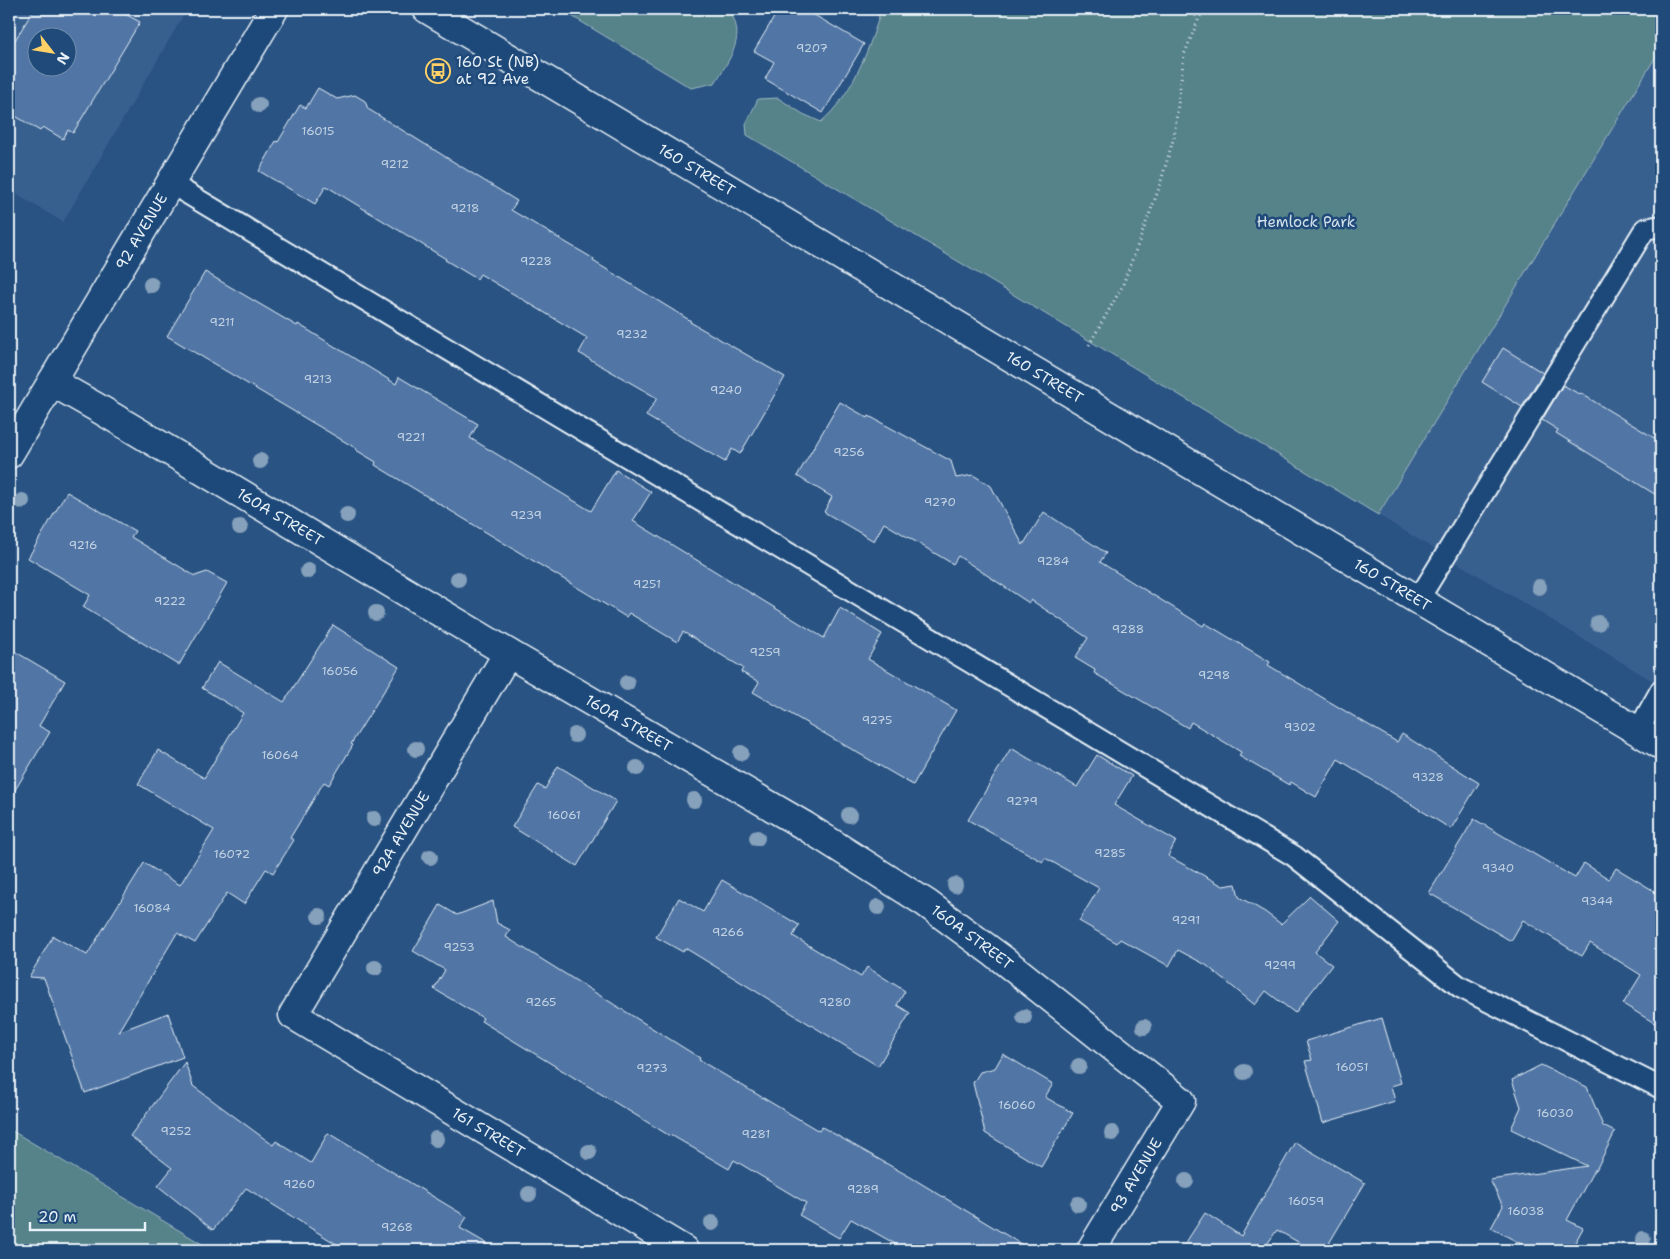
<svg xmlns="http://www.w3.org/2000/svg" width="1670" height="1259" viewBox="0 0 1670 1259" font-family="'Shantell Sans',sans-serif">
	<style>
		.built { fill: #39618f; fill-rule: evenodd }
		.green { fill: #56828a; stroke: #9fbac1 }
		.building { fill: #5176a5; stroke: #e8f1f8; fill-rule: evenodd }
		.lines { fill: none; stroke-linecap: round; stroke-linejoin: round }
		.service-casing { stroke: #e8f1f8; stroke-width: 24 }
		.minor-casing { stroke: #e8f1f8; stroke-width: 31 }
		.tertiary-casing { stroke: #e8f1f8; stroke-width: 31 }
		.secondary-casing { stroke: #e8f1f8; stroke-width: 31 }
		.path { stroke: #e8f1f8; stroke-width: 3; stroke-dasharray: 1 4; stroke-linecap: butt }
		.service { stroke: #1f4a7a; stroke-width: 20 }
		.minor { stroke: #1f4a7a; stroke-width: 28 }
		.tertiary { stroke: #1f4a7a; stroke-width: 28 }
		.secondary { stroke: #1f4a7a; stroke-width: 28 }
		.tree { fill: #86a1bb }
		.labels { text-anchor: middle; stroke-width: 5; stroke-linejoin: round; paint-order: stroke }
		.number-label { font-size: 12px; fill: #c2d2e3 }
		.poi-label { font-size: 15px; fill: #e8f1f8; stroke: #1f4a7a; text-anchor: start }
		.street-label { font-size: 15px; fill: #e8f1f8; stroke: #1f4a7a }
		.park-label { font-size: 15px; fill: #d2e0e8; stroke: #1f4a7a }
	</style>
	<rect width="100%" height="100%" fill="#295383"/>
	<filter id="ink" filterUnits="userSpaceOnUse"><feTurbulence type="fractalNoise" baseFrequency=".02" numOctaves="2"/><feDisplacementMap in="SourceGraphic" scale="10" xChannelSelector="R" yChannelSelector="G"/><feConvolveMatrix kernelMatrix="1 2 1 2 8 2 1 2 1" color-interpolation-filters="sRGB"/></filter>
	<g filter="url(#ink)">
		<g class="built">
			<path d="M9,9H187L63,222L9,190ZM38,38H68V68H38Z"/>
			<path d="M1661,48V686L1378,515Z"/>
		</g>
		<g class="green">
			<path d="M560,9H728C748,36 730,58 715,83L691,88Z"/>
			<path d="M875,9H1661V48L1378,515L893,222L747,135L746,124L758,99L778,98L803,114L821,122C851,96 867,55 879,17Z"/>
			<path d="M9,1129L212,1250H9Z"/>
		</g>
		<g class="building">
			<path d="M34,9H116L140,22L73,133L68,130L63,139L43,127L40,131L9,112V50ZM38,38H68V68H38Z"/>
			<path d="M779,9H804L864,44L823,113L765,79L774,62L754,51Z"/>
			<path d="M318,88L337,99L355,95L365,101L368,109L517,201L511,210L594,259L593,261L691,321L690,322L785,377L740,454L732,449L725,462L646,416L657,398L579,353L587,338L480,274L477,279L445,260L446,259L326,186L315,204L259,171L276,141L278,142L300,105L306,108Z"/>
			<path d="M205,272L297,326L298,324L396,384L399,377L478,424L470,438L591,511L616,470L651,492L633,521L824,638L840,608L882,634L868,659L956,710L913,785L753,692L759,682L741,672L743,668L683,632L677,642L629,613L626,617L375,465L376,462L356,450L357,449L167,336Z"/>
			<path d="M1503,348L1543,373L1522,407L1482,382Z"/>
			<path d="M1563,385L1579,394L1580,393L1661,442V498L1556,433L1558,430L1542,420Z"/>
			<path d="M840,402L868,418L869,416L951,461L956,478L973,475L991,486L1023,545L1044,512L1106,553L1100,562L1203,626L1205,623L1270,662L1268,665L1397,742L1402,734L1479,783L1451,829L1338,759L1316,797L1291,782L1289,785L1239,756L1241,752L1191,722L1188,728L1094,673L1095,670L1075,658L1088,638L1031,600L1029,603L958,556L953,564L884,523L874,541L824,512L832,497L797,476Z"/>
			<path d="M67,492L135,531L131,537L195,576L207,572L227,583L179,665L83,607L90,595L28,558Z"/>
			<path d="M333,625L399,667L351,744L353,745L329,785L324,782L290,838L294,840L273,873L266,869L244,904L227,893L195,943L177,933L118,1032L168,1013L183,1057L85,1093L44,978L29,977L53,936L87,955L144,863L180,885L214,830L138,784L158,750L204,778L243,713L202,688L218,662L284,702Z"/>
			<path d="M9,648L65,681L39,726L50,732L9,800Z"/>
			<path d="M1011,748L1077,787L1097,755L1132,776L1114,805L1176,841L1168,856L1223,886L1236,884L1239,897L1265,912L1281,924L1310,896L1339,921L1315,952L1332,965L1295,1013L1266,991L1255,1005L1206,965L1178,950L1169,966L1120,939L1117,943L1079,921L1099,888L1045,858L1043,862L968,820Z"/>
			<path d="M558,766L616,801L577,866L512,827L538,785L545,789Z"/>
			<path d="M1474,819L1575,878L1584,863L1609,879L1616,868L1661,895V1027L1623,1004L1641,975L1590,943L1582,956L1523,920L1511,941L1429,893Z"/>
			<path d="M722,880L799,925L793,936L861,977L867,967L905,991L897,1005L910,1013L878,1066L685,948L683,952L656,937L679,898L703,912Z"/>
			<path d="M493,901L497,923L510,930L506,937L700,1058L699,1060L819,1131L822,1127L912,1178L1031,1250H906L851,1219L839,1238L799,1215L806,1203L734,1160L729,1169L671,1135L670,1136L481,1021L483,1018L434,989L445,970L413,951L440,905L457,915Z"/>
			<path d="M1382,1018L1401,1083L1391,1086L1395,1101L1323,1123L1305,1061L1312,1060L1306,1041Z"/>
			<path d="M1003,1054L1053,1084L1045,1097L1073,1113L1041,1167L985,1133L973,1083L980,1072L995,1068Z"/>
			<path d="M185,1062L193,1086L273,1145L276,1141L311,1163L328,1133L467,1217L460,1228L498,1250H346L246,1188L213,1230L158,1186L172,1168L130,1136Z"/>
			<path d="M1541,1065L1587,1087L1603,1126L1615,1132L1596,1170H1594L1567,1220L1583,1228L1571,1250H1533L1491,1228L1503,1206L1490,1180L1587,1166L1511,1129L1521,1107L1512,1080Z"/>
			<path d="M1295,1142L1365,1183L1325,1250H1312L1277,1230L1263,1250H1181L1205,1213L1241,1236Z"/>
		</g>
		<g class="lines">
			<defs>
				<g id="service">
					<path d="M170,183L1294,856L1460,987L1661,1088"/>
					<path d="M1418,600L1645,229L1661,226"/>
					<path d="M1638,731L1661,690"/>
				</g>
				<g id="minor">
					<path id="s1" d="M52,382L96,407L508,653L805,826L926,903L1002,959L1181,1101L1091,1250"/>
					<path id="s2" d="M508,653L293,1015L684,1250"/>
				</g>
				<g id="tertiary">
					<path id="s3" d="M9,454L274,9"/>
				</g>
				<g id="secondary">
					<path id="s4" d="M427,9L1661,745"/>
				</g>
			</defs>
			<use href="#service" class="service-casing"/>
			<use href="#minor" class="minor-casing"/>
			<use href="#tertiary" class="tertiary-casing"/>
			<use href="#secondary" class="secondary-casing"/>
			<g class="path">
				<path d="M1188,9L1189,11L1199,18"/>
				<path d="M1089,345L1122,287L1158,191L1174,137L1184,55L1199,18L1205,9"/>
			</g>
			<use href="#service" class="service"/>
			<use href="#minor" class="minor"/>
			<use href="#tertiary" class="tertiary"/>
			<use href="#secondary" class="secondary"/>
		</g>
		<g class="tree">
			<circle cx="259" cy="105" r="8"/>
			<circle cx="151" cy="285" r="8"/>
			<circle cx="260" cy="461" r="8"/>
			<circle cx="22" cy="501" r="8"/>
			<circle cx="347" cy="515" r="8"/>
			<circle cx="240" cy="527" r="8"/>
			<circle cx="308" cy="571" r="8"/>
			<circle cx="458" cy="579" r="8"/>
			<circle cx="1539" cy="587" r="8"/>
			<circle cx="376" cy="613" r="8"/>
			<circle cx="1598" cy="623" r="8"/>
			<circle cx="627" cy="683" r="8"/>
			<circle cx="575" cy="735" r="8"/>
			<circle cx="416" cy="749" r="8"/>
			<circle cx="741" cy="753" r="8"/>
			<circle cx="637" cy="768" r="8"/>
			<circle cx="694" cy="800" r="8"/>
			<circle cx="849" cy="815" r="8"/>
			<circle cx="374" cy="819" r="8"/>
			<circle cx="757" cy="838" r="8"/>
			<circle cx="430" cy="857" r="8"/>
			<circle cx="955" cy="885" r="8"/>
			<circle cx="878" cy="907" r="8"/>
			<circle cx="319" cy="916" r="8"/>
			<circle cx="375" cy="968" r="8"/>
			<circle cx="1024" cy="1017" r="8"/>
			<circle cx="1144" cy="1027" r="8"/>
			<circle cx="1079" cy="1066" r="8"/>
			<circle cx="1244" cy="1072" r="8"/>
			<circle cx="1112" cy="1133" r="8"/>
			<circle cx="436" cy="1139" r="8"/>
			<circle cx="589" cy="1152" r="8"/>
			<circle cx="1186" cy="1181" r="8"/>
			<circle cx="529" cy="1194" r="8"/>
			<circle cx="1078" cy="1204" r="8"/>
			<circle cx="712" cy="1223" r="8"/>
			<circle cx="1643" cy="1239" r="8"/>
		</g>
	</g>
	<defs>
		<symbol id="bus-ring" viewBox="-11 -11 22 22"><circle r="9.5" fill="#1f4a7a" stroke="#ffd166" stroke-width="1.5"/><path d="M-5-6H5V4H4V6H2V4H-2V6H-4V4H-5ZM-3.5-4V0h7V-4ZM-3.5 1.2v1.5H-2V1.2ZM2 1.2v1.5H3.5V1.2Z" fill="#ffd166"/></symbol>
	</defs>
	<g fill-rule="evenodd">
		<use href="#bus-ring" x="424" y="57" width="28" height="28"/>
	</g>
	<g class="labels">
		<g class="number-label">
			<text x="812" y="52">9207</text>
			<text x="318" y="135">16015</text>
			<text x="395" y="168">9212</text>
			<text x="465" y="212">9218</text>
			<text x="536" y="265">9228</text>
			<text x="222" y="326">9211</text>
			<text x="632" y="338">9232</text>
			<text x="318" y="383">9213</text>
			<text x="726" y="394">9240</text>
			<text x="411" y="441">9221</text>
			<text x="849" y="456">9256</text>
			<text x="940" y="506">9270</text>
			<text x="526" y="519">9239</text>
			<text x="83" y="549">9216</text>
			<text x="1053" y="565">9284</text>
			<text x="647" y="588">9251</text>
			<text x="170" y="605">9222</text>
			<text x="1128" y="633">9288</text>
			<text x="765" y="656">9259</text>
			<text x="340" y="675">16056</text>
			<text x="1214" y="679">9298</text>
			<text x="877" y="724">9275</text>
			<text x="1300" y="731">9302</text>
			<text x="280" y="759">16064</text>
			<text x="1428" y="781">9328</text>
			<text x="1022" y="805">9279</text>
			<text x="564" y="819">16061</text>
			<text x="1110" y="857">9285</text>
			<text x="232" y="858">16072</text>
			<text x="1498" y="872">9340</text>
			<text x="1597" y="905">9344</text>
			<text x="152" y="912">16084</text>
			<text x="1186" y="924">9291</text>
			<text x="728" y="936">9266</text>
			<text x="459" y="951">9253</text>
			<text x="1280" y="969">9299</text>
			<text x="541" y="1006">9265</text>
			<text x="835" y="1006">9280</text>
			<text x="1352" y="1071">16051</text>
			<text x="652" y="1072">9273</text>
			<text x="1017" y="1109">16060</text>
			<text x="1555" y="1117">16030</text>
			<text x="176" y="1135">9252</text>
			<text x="756" y="1138">9281</text>
			<text x="299" y="1188">9260</text>
			<text x="863" y="1193">9289</text>
			<text x="1306" y="1205">16059</text>
			<text x="1526" y="1215">16038</text>
			<text x="397" y="1231">9268</text>
		</g>
		<g class="poi-label">
			<text x="456" y="67">160 St (NB)<tspan x="456" dy="17">at 92 Ave</tspan></text>
		</g>
		<g class="street-label">
			<text dy="5" stroke="none"><textPath href="#s4" startOffset="314">160 STREET</textPath></text>
			<text dy="5" stroke="none"><textPath href="#s3" startOffset="259">92 AVENUE</textPath></text>
			<text dy="5" stroke="none"><textPath href="#s4" startOffset="719">160 STREET</textPath></text>
			<text dy="5" stroke="none"><textPath href="#s1" startOffset="265">160A STREET</textPath></text>
			<text dy="5" stroke="none"><textPath href="#s4" startOffset="1124">160 STREET</textPath></text>
			<text dy="5" stroke="none"><textPath href="#s1" startOffset="670">160A STREET</textPath></text>
			<text transform="translate(401 834) rotate(-59)" y="5">92A AVENUE</text>
			<text dy="5" stroke="none"><textPath href="#s1" startOffset="1075">160A STREET</textPath></text>
			<text dy="5" stroke="none"><textPath href="#s2" startOffset="649">161 STREET</textPath></text>
			<text transform="translate(1136 1176) rotate(-59)" y="5">93 AVENUE</text>
		</g>
		<g class="park-label">
			<text x="1306" y="227">Hemlock Park</text>
		</g>
	</g>
	<rect width="1670" height="1259" fill="none" stroke="#1f4a7a" stroke-width="30"/>
	<rect x="15" y="15" width="1640" height="1229" fill="none" stroke="#e8f1f8" stroke-width="2" filter="url(#ink)"/>
	<g transform="translate(52 52) rotate(121)"><circle r="24" fill="#1f4a7a" stroke="#6f8dac"/>
	<path d="M0-4L9 19L0 12L-9 19Z" fill="#ffd166"/>
	<text y="-8" font-size="14" font-weight="bold" text-anchor="middle" fill="#e8f1f8">N</text>
	</g>
	<path d="M30 1222v8h115v-8" fill="none" stroke="#e8f1f8" stroke-width="2.5"/>
	<text x="38" y="1222" font-size="15" fill="#e8f1f8" stroke="#1f4a7a" stroke-width="4" paint-order="stroke">20 m</text>
</svg>
